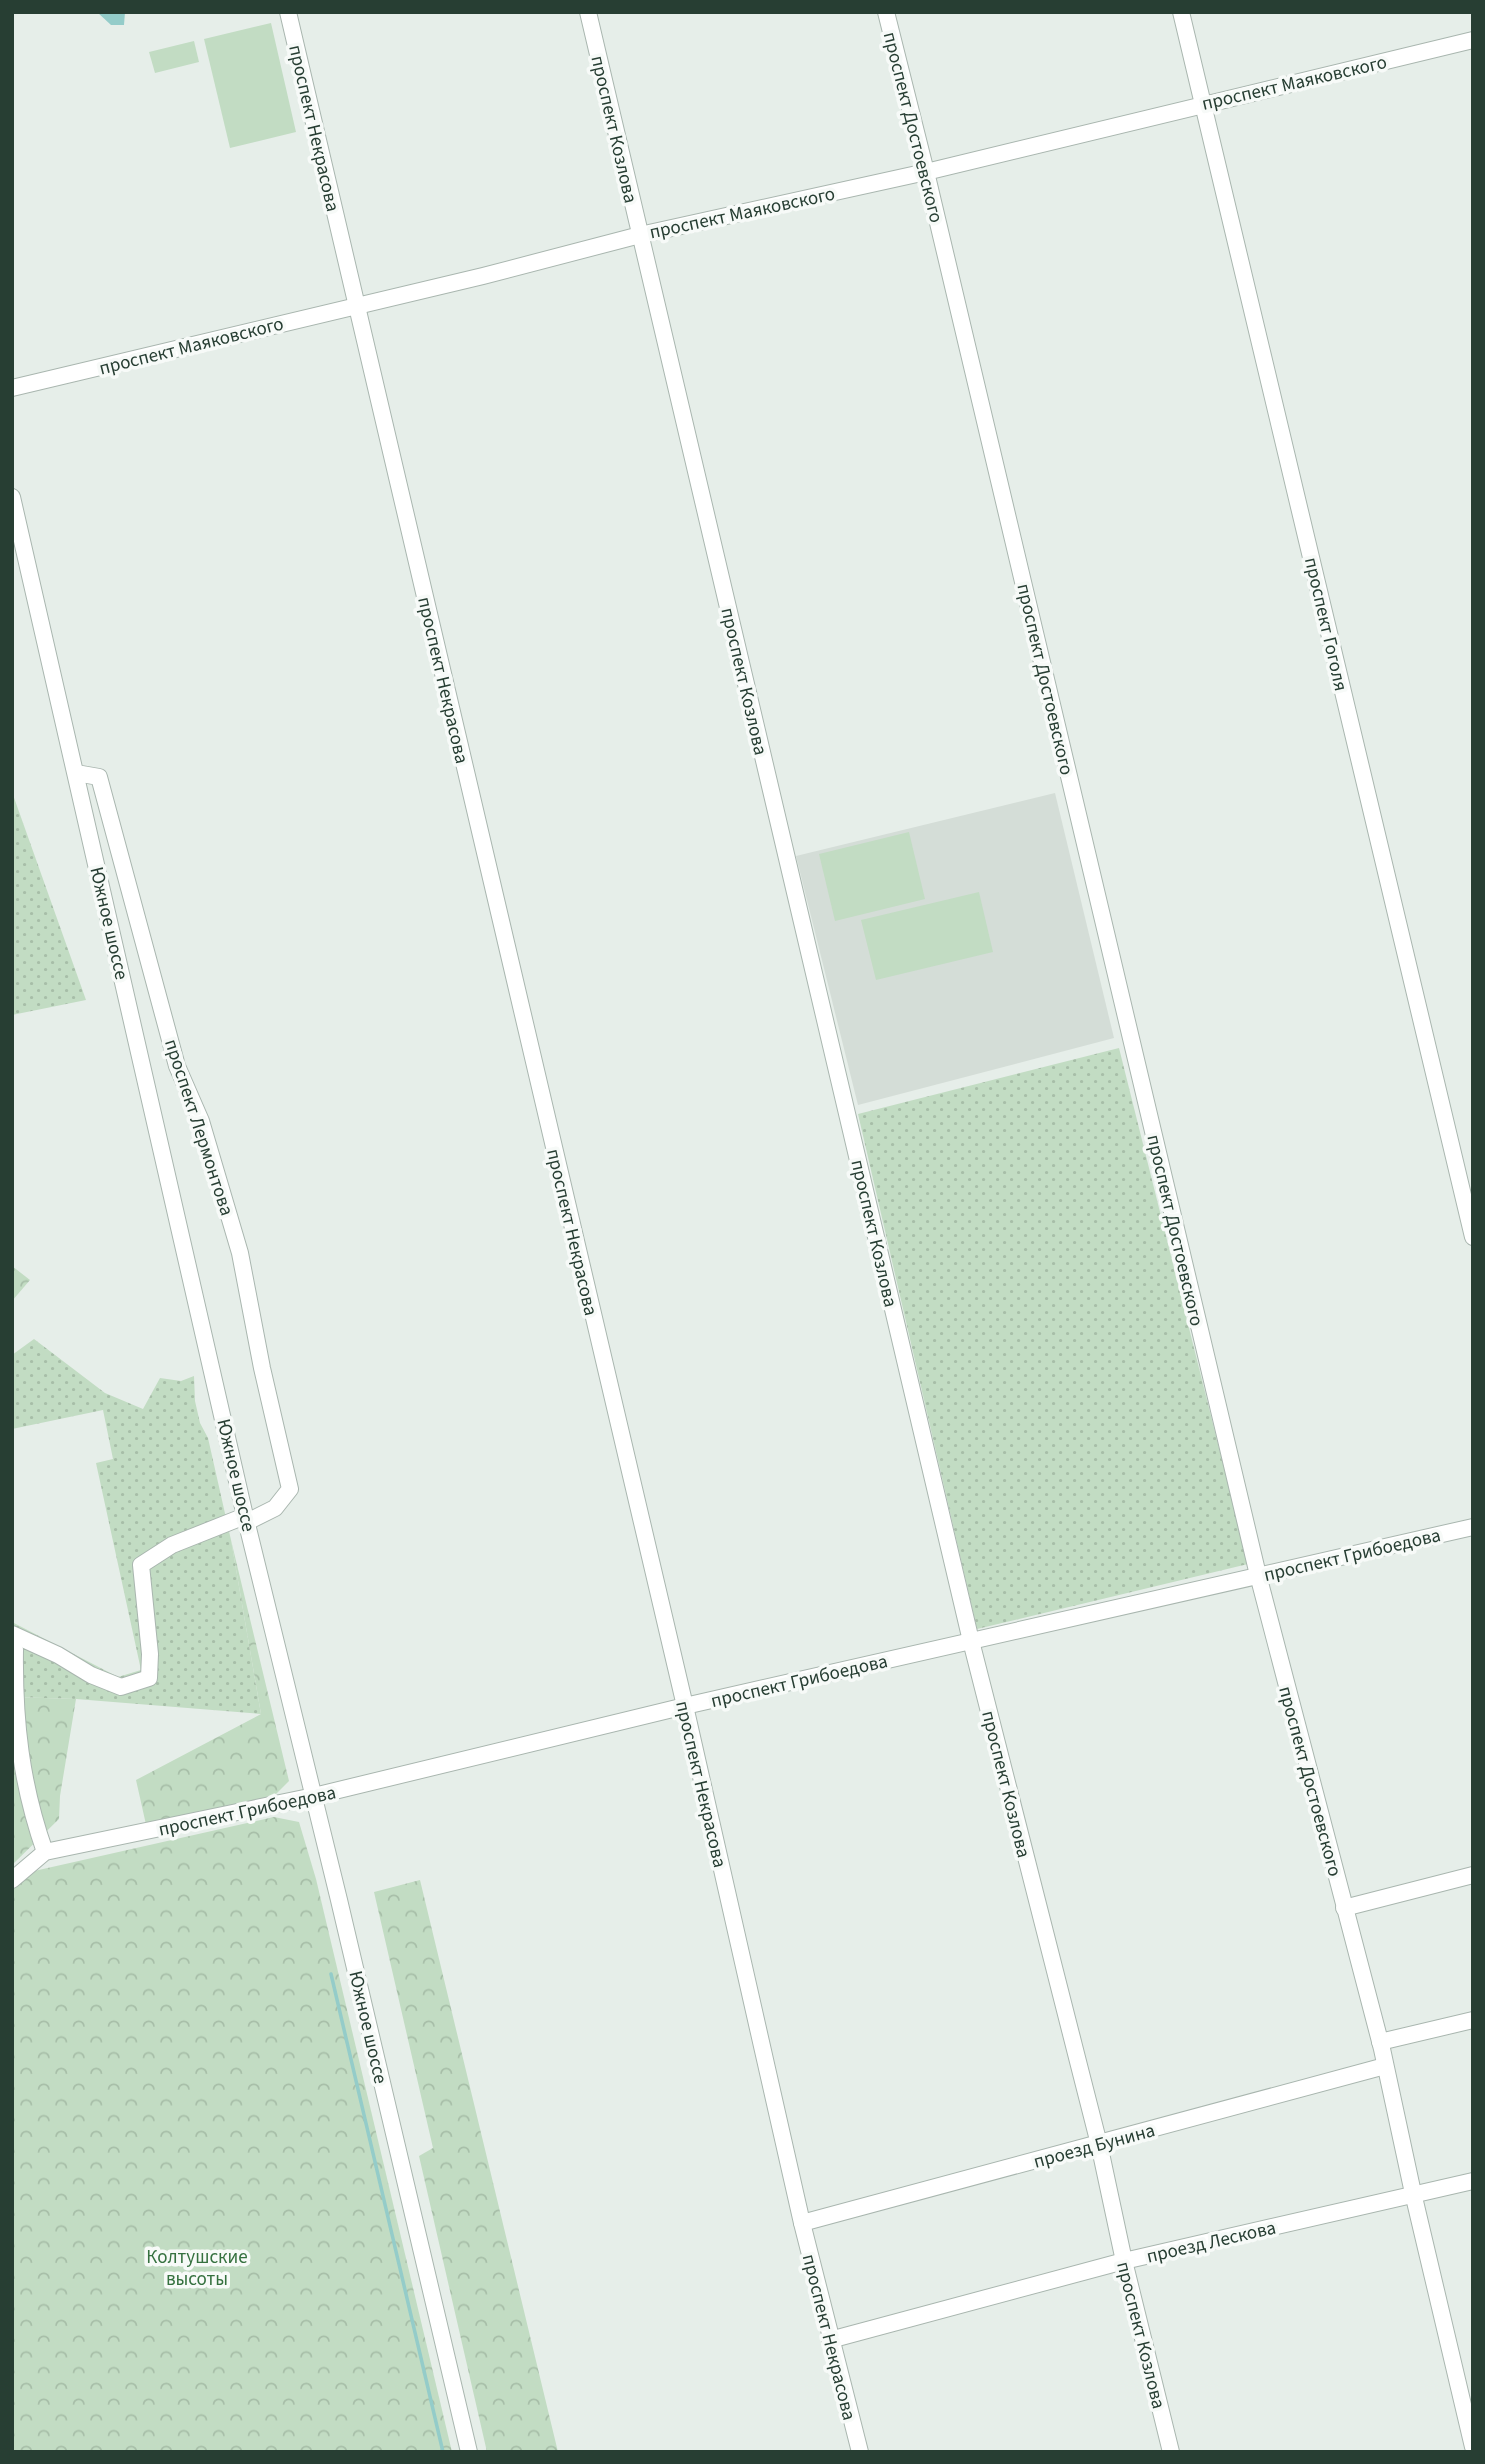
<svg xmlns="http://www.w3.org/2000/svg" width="1485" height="2464" viewBox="0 0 1485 2464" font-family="'Source Sans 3',sans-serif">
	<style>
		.built { fill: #d4ddd7 }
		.grass { fill: url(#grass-dots) }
		.forest { fill: url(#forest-crowns) }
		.garden { fill: #c2dcc3 }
		.water { fill: #94ccc9 }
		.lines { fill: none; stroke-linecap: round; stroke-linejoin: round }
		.stream { stroke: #94ccc9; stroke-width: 3.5 }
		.minor-casing { stroke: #a9b6af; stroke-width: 18 }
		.minor { stroke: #fff; stroke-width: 16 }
		.labels { text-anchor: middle; stroke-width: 7; stroke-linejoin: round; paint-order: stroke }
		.street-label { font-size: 19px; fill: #273e33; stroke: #f7faf8 }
		.park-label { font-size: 19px; fill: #35713f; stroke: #f7faf8 }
	</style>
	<defs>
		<pattern id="grass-dots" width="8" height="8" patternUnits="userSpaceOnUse" patternTransform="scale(1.75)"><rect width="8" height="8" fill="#c2dcc3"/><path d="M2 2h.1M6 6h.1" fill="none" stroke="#a7bea8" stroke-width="1.8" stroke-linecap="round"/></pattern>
		<pattern id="forest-crowns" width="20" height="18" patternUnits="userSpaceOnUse" patternTransform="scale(1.75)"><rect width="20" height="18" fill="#c2dcc3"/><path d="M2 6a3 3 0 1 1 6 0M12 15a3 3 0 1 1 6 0" fill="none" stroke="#a7bea8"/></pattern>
	</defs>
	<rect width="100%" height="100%" fill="#e6eee9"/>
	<path class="built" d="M1055,793L1114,1038L858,1105L796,856Z"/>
	<g class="grass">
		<path d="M12,792L86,1000L12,1015Z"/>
		<path d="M1119,1048L1248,1564L977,1629L858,1114Z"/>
		<path d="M34,1339L105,1393L143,1409L160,1378L181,1381L194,1376L195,1401L200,1423L208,1438L231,1540L261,1714L76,1699L12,1697V1622L118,1677L141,1670L96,1463L113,1459L103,1410L12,1429V1355Z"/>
	</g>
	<g class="forest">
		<path d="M12,1266L30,1280L12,1301Z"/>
		<path d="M231,1540L289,1781L272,1798L147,1829L136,1780L261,1714Z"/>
		<path d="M12,1697L76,1699L60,1796L59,1819L12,1865Z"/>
		<path d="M274,1817L299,1822L316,1879L452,2452H12V1876Z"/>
		<path d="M420,1880L558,2452H487L419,2156L433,2148L374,1892Z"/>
	</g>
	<g class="garden">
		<path d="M271,23L296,132L230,148L204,39Z"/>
		<path d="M194,41L199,62L155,73L149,52Z"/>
		<path d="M909,832L925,899L835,921L819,854Z"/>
		<path d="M979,892L993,952L876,980L861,920Z"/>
	</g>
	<path class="water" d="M97,12H125L124,25H111Z"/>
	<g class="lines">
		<path class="stream" d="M331,1974L443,2452"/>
		<defs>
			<g id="minor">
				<path d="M288,12L685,1706L802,2223L860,2452"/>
				<path d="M588,12L971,1641L1099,2144L1124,2261L1171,2452"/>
				<path d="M886,12L926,172L1258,1575L1382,2049L1413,2193L1473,2447"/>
				<path d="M1181,12L1473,1237"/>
				<path d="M12,388L483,276L640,235L926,172L1473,40"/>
				<path d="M12,497L245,1516L339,1900L469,2452"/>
				<path d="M76,773L99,777L177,1066L201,1121L240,1253L262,1368L290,1489L275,1508L247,1522"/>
				<path d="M12,1634L58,1655L91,1675L121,1687L149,1678L150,1654L141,1565L172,1545L245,1516"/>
				<path d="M12,1646L15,1650C14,1721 21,1784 45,1852"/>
				<path d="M12,1880L45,1852L314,1796L685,1706L1473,1527"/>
				<path d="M1344,1908L1473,1875"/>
				<path d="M1380,2042L1473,2020"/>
				<path d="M802,2223L1385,2066"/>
				<path d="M830,2340L1124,2261L1473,2181"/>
			</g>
		</defs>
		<use href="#minor" class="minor-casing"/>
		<use href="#minor" class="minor"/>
	</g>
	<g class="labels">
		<g class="street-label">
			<text transform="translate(1294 82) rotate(-13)" y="7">проспект Маяковского</text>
			<text transform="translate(914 127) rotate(76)" y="7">проспект Достоевского</text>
			<text transform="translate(315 128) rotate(77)" y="7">проспект Некрасова</text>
			<text transform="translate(615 129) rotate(77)" y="7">проспект Козлова</text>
			<text transform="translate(742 212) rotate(-12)" y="7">проспект Маяковского</text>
			<text transform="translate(191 345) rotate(-14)" y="7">проспект Маяковского</text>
			<text transform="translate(1327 624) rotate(77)" y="7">проспект Гоголя</text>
			<text transform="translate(1046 679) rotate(77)" y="7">проспект Достоевского</text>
			<text transform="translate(444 680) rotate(77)" y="7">проспект Некрасова</text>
			<text transform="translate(745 681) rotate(77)" y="7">проспект Козлова</text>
			<text transform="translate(110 923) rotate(77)" y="7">Южное шоссе</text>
			<text transform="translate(200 1127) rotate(72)" y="7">проспект Лермонтова</text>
			<text transform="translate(1176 1230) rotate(77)" y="7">проспект Достоевского</text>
			<text transform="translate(573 1232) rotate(77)" y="7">проспект Некрасова</text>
			<text transform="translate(875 1233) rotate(77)" y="7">проспект Козлова</text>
			<text transform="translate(237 1475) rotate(77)" y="7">Южное шоссе</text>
			<text transform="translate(1352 1554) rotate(-13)" y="7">проспект Грибоедова</text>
			<text transform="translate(799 1680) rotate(-13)" y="7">проспект Грибоедова</text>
			<text transform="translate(1311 1781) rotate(75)" y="7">проспект Достоевского</text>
			<text transform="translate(702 1784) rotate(77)" y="7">проспект Некрасова</text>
			<text transform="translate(1007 1784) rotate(76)" y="7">проспект Козлова</text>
			<text transform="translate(247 1810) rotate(-12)" y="7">проспект Грибоедова</text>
			<text transform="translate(369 2027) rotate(77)" y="7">Южное шоссе</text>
			<text transform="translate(1094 2145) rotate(-15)" y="7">проезд Бунина</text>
			<text transform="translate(1211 2241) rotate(-13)" y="7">проезд Лескова</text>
			<text transform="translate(1142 2335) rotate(76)" y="7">проспект Козлова</text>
			<text transform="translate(830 2337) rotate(76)" y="7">проспект Некрасова</text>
		</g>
		<g class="park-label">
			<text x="197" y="2263">Колтушские<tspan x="197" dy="22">высоты</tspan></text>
		</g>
	</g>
	<rect width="1485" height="2464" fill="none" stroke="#273e33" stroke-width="28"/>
</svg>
